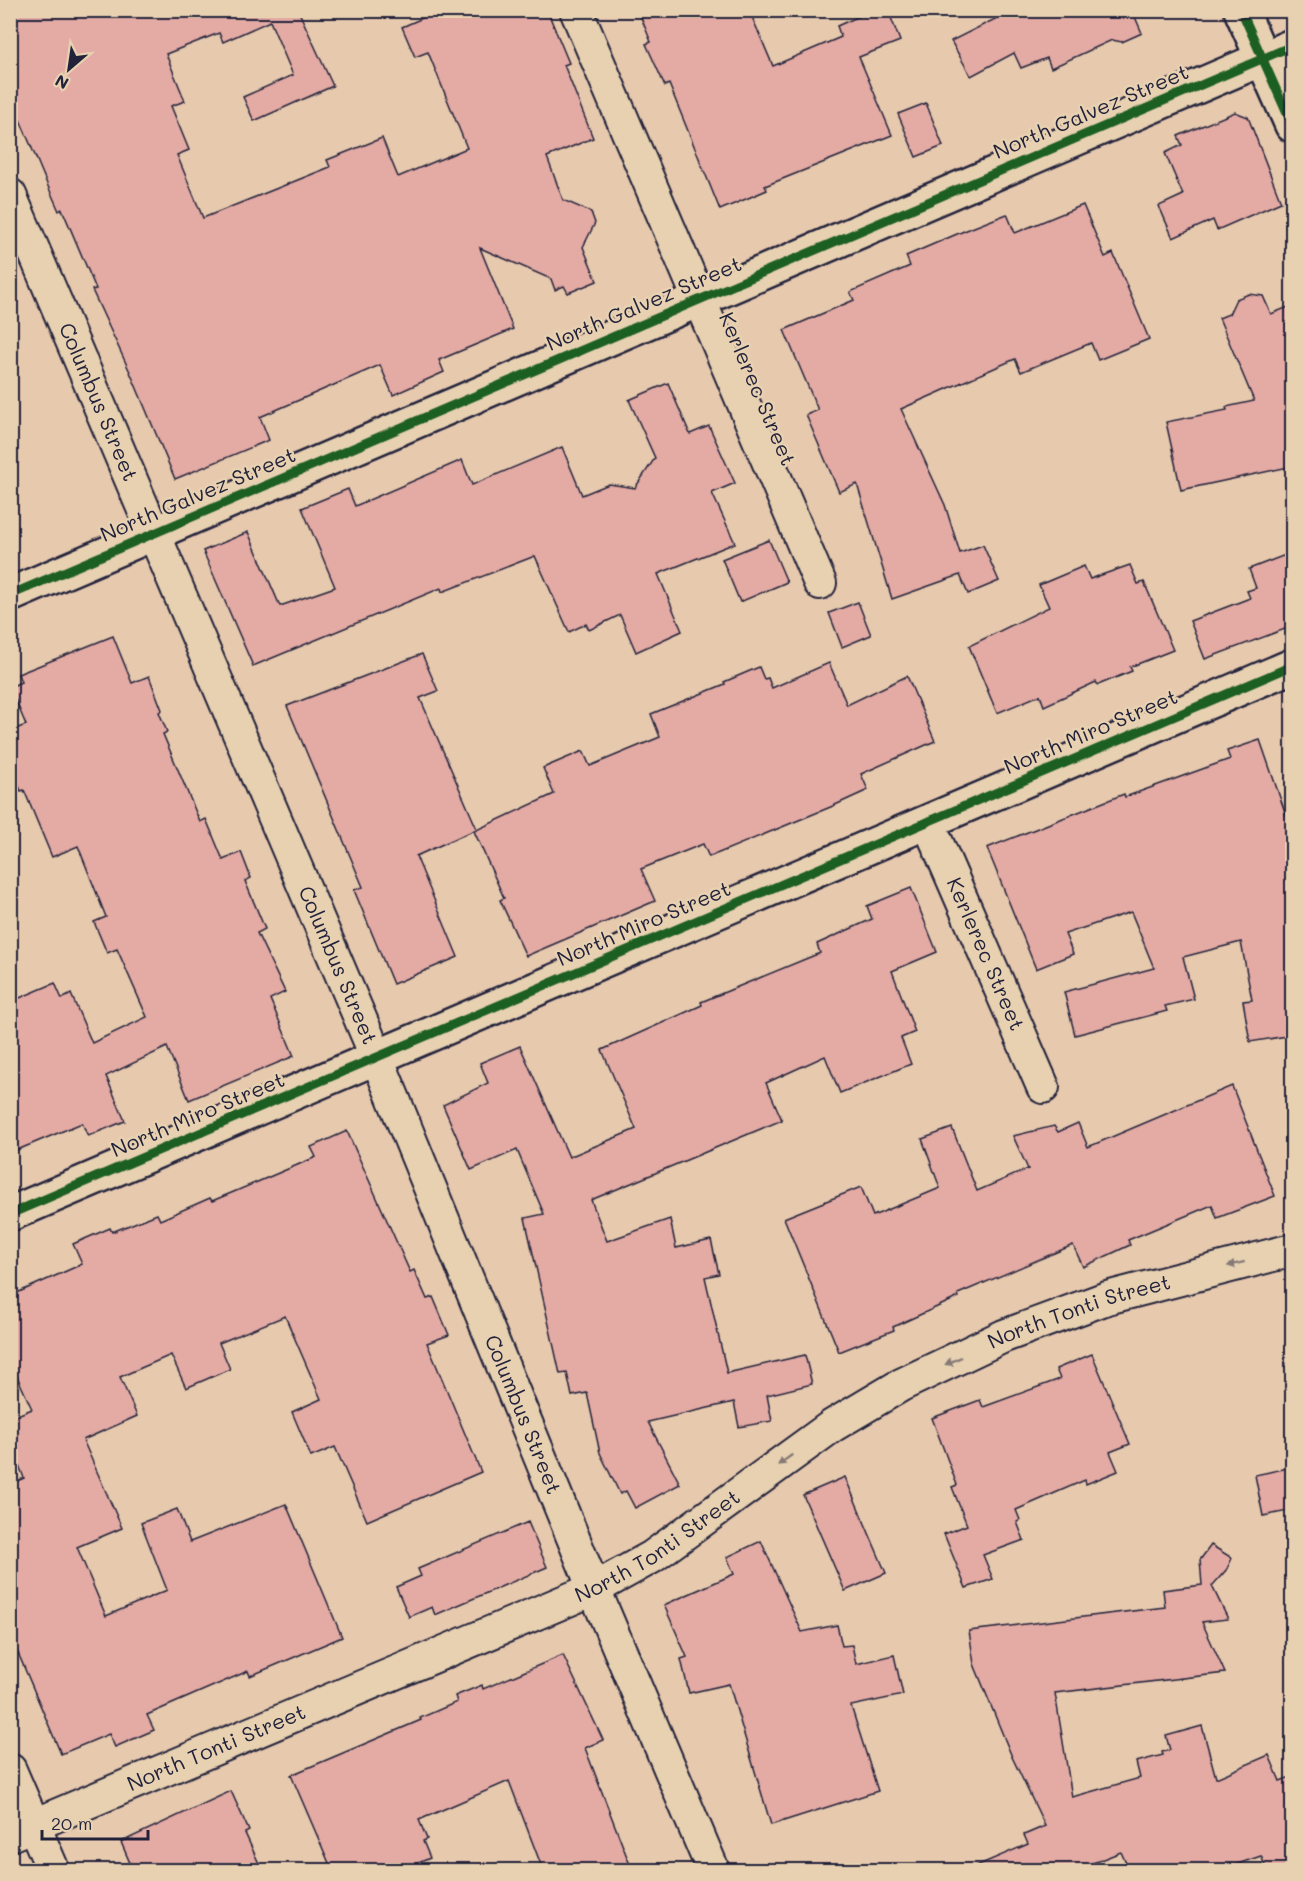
<svg xmlns="http://www.w3.org/2000/svg" width="1303" height="1881" viewBox="0 0 1303 1881" font-family="Mali,sans-serif">
	<style>
		.building { fill: #e4aaa4; stroke: #22223b; stroke-width: 1.5 }
		.lines { fill: none; stroke-linecap: round; stroke-linejoin: round }
		.minor-casing { stroke: #22223b; stroke-width: 36 }
		.tertiary-casing { stroke: #22223b; stroke-width: 38 }
		.minor { stroke: #e8d1b1; stroke-width: 32 }
		.tertiary { stroke: #e8d1b1; stroke-width: 33 }
		.cycleway-casing { stroke: #e8d1b1; stroke-width: 13 }
		.cycleway { stroke: #1b5e20; stroke-width: 9 }
		.oneway { fill: #857a76 }
		.labels { text-anchor: middle; stroke-width: 5; stroke-linejoin: round; paint-order: stroke }
		.street-label { font-size: 21px; fill: #22223b; stroke: #e8d1b1 }
	</style>
	<rect width="100%" height="100%" fill="#e7c9ae"/>
	<filter id="ink" filterUnits="userSpaceOnUse"><feTurbulence type="fractalNoise" baseFrequency=".0167" numOctaves="2"/><feDisplacementMap in="SourceGraphic" scale="12" xChannelSelector="R" yChannelSelector="G"/><feConvolveMatrix kernelMatrix="1 2 1 2 8 2 1 2 1" color-interpolation-filters="sRGB"/></filter>
	<g filter="url(#ink)">
		<g class="building">
			<path d="M10,10H298L333,86L254,121L243,97L293,75L270,21L223,42L219,33L166,54L185,101L171,106L189,150L177,155L203,218L330,167L327,160L382,138L398,177L467,148L428,52L415,57L402,27L441,10H547L569,63L564,65L593,138L547,157L563,200L591,212L595,223L583,247L597,281L568,293L564,286L555,290L551,279L480,248L513,329L439,360L444,372L393,395L380,365L260,417L269,440L175,479L130,372L92,290L96,289L62,209L59,211L47,184L10,96Z"/>
			<path d="M638,10H749L773,66L841,37L837,26L873,10H888L900,41L859,57L892,135L765,186L767,190L720,210L669,84L665,86L646,44L651,42Z"/>
			<path d="M1013,10H1132L1142,33L1122,42L1112,40L1051,68L1047,58L1021,68L1014,53L971,76L951,41Z"/>
			<path d="M926,103L943,146L916,157L898,114Z"/>
			<path d="M1235,112L1248,117L1281,202L1217,230L1213,220L1173,238L1159,206L1183,195L1165,153L1182,145L1178,136Z"/>
			<path d="M1083,205L1105,257L1113,253L1149,339L1098,360L1091,343L1021,372L1015,359L901,409L945,505L960,553L983,545L999,581L968,594L960,575L892,599L857,484L839,492L806,415L818,410L784,330L854,300L850,292L910,266L906,256L964,231L1007,214L1015,233Z"/>
			<path d="M1249,294L1263,296L1271,314L1293,305V466L1181,490L1166,422L1227,410L1226,407L1254,401L1219,318L1229,314L1236,299Z"/>
			<path d="M668,383L690,434L709,426L735,483L712,493L735,543L658,574L682,631L636,652L620,615L589,630L586,624L569,632L535,556L442,592L441,588L253,666L203,551L248,532L280,606L335,587L302,508L348,489L355,506L462,460L472,485L562,447L582,495L609,484L635,488L655,458L629,400Z"/>
			<path d="M769,540L787,582L740,602L722,559Z"/>
			<path d="M1293,552V626L1205,659L1190,621L1250,598L1247,591L1256,588L1249,569Z"/>
			<path d="M1130,565L1138,584L1144,582L1173,650L1130,667L1132,671L1098,685L1096,682L1044,706L1040,695L997,713L969,646L1049,607L1039,585L1084,566L1090,579Z"/>
			<path d="M858,602L871,635L842,647L829,613Z"/>
			<path d="M113,636L132,683L149,676L162,710L159,712L167,732L163,734L200,822L206,819L223,860L241,852L251,878L245,881L265,929L257,933L285,992L270,999L294,1056L189,1100L167,1047L106,1076L125,1121L88,1136L82,1123L10,1153V1002L55,983L62,999L71,994L92,1043L147,1017L117,949L107,953L94,922L106,917L78,846L52,857L24,790L21,791L18,784L10,788V731L26,725L10,687L21,682L18,674Z"/>
			<path d="M422,654L438,691L420,698L477,829L416,856L458,957L393,984L354,890L363,887L287,706Z"/>
			<path d="M829,663L847,705L907,676L935,741L861,774L868,790L833,806L709,857L703,844L641,869L655,901L526,956L500,900L504,898L474,831L554,794L543,768L583,751L590,766L660,737L651,714L725,684L724,682L759,667L764,679L768,678L772,688Z"/>
			<path d="M1260,740L1293,835V1035L1250,1042L1243,1001L1252,1000L1241,942L1183,957L1194,999L1165,1006L1167,1011L1075,1035L1064,992L1154,968L1131,912L1065,934L1073,954L1036,969L987,848L1124,794L1125,797L1230,759L1227,751Z"/>
			<path d="M911,888L937,952L892,971L915,1032L901,1038L911,1064L840,1093L825,1056L766,1083L782,1120L591,1200L607,1241L670,1219L676,1248L711,1240L719,1274L705,1277L727,1373L805,1355L812,1384L767,1395L772,1421L739,1427L734,1402L648,1422L680,1484L635,1508L626,1491L620,1494L600,1453L587,1393L572,1396L567,1373L560,1374L525,1218L544,1214L517,1150L471,1170L443,1105L488,1083L480,1063L520,1046L569,1157L636,1129L602,1050L702,1005L701,1002L820,953L817,944L872,919L867,906Z"/>
			<path d="M1232,1086L1275,1196L1217,1218L1212,1205L1128,1240L1130,1245L1083,1267L1073,1245L958,1294L959,1297L893,1327L894,1330L839,1352L784,1218L861,1187L873,1216L940,1188L922,1139L952,1128L977,1191L1028,1169L1013,1136L1054,1126L1058,1132L1078,1123L1088,1147Z"/>
			<path d="M347,1131L410,1272L414,1270L427,1299L433,1297L449,1335L427,1343L481,1472L367,1521L335,1447L311,1457L292,1412L321,1399L285,1316L219,1343L230,1369L186,1388L171,1355L120,1377L137,1416L83,1440L122,1528L77,1547L106,1616L167,1590L141,1523L177,1509L190,1542L286,1504L342,1637L250,1676L248,1671L147,1715L154,1730L115,1747L109,1734L61,1754L10,1634V1484L24,1478L10,1442V1418L32,1409L10,1361V1296L82,1264L73,1244L110,1228L112,1232L157,1214L160,1220L210,1198L212,1201L236,1191L316,1157L311,1147Z"/>
			<path d="M1092,1354L1130,1444L1110,1452L1118,1471L1086,1484L1085,1480L1016,1510L1020,1520L1017,1522L1024,1540L983,1555L993,1579L966,1588L944,1534L967,1525L952,1487L957,1485L932,1418L980,1400L983,1407L1060,1379L1056,1369Z"/>
			<path d="M1293,1467V1510L1263,1516L1255,1475Z"/>
			<path d="M845,1477L886,1573L845,1591L803,1495Z"/>
			<path d="M528,1522L547,1567L435,1615L432,1607L409,1617L396,1587L421,1576L418,1569Z"/>
			<path d="M761,1541L802,1632L837,1625L842,1646L852,1645L856,1664L894,1655L903,1695L851,1706L878,1791L771,1825L729,1684L689,1693L681,1659L687,1657L664,1605L734,1574L727,1557Z"/>
			<path d="M1211,1545L1232,1558L1227,1569L1212,1586L1228,1619L1202,1622L1225,1673L1055,1693L1072,1797L1140,1778L1136,1762L1163,1755L1162,1752L1170,1750L1166,1736L1202,1726L1216,1778L1269,1755L1280,1781L1293,1776V1870H1267L1261,1856L1220,1870H1129L1121,1852L1075,1870H967L1028,1844L1024,1835L1045,1826L1012,1757L974,1664L969,1631L1165,1607L1163,1590L1202,1585L1200,1560Z"/>
			<path d="M563,1655L603,1740L585,1748L632,1870H543L509,1781L419,1820L427,1839L423,1841L430,1858L402,1870H332L291,1775L421,1720L420,1718L457,1702L455,1696L482,1685L483,1689Z"/>
			<path d="M231,1791L249,1831L245,1833L262,1870H133L121,1842Z"/>
		</g>
		<g class="lines">
			<defs>
				<g id="minor">
					<path d="M576,10L820,583"/>
					<path id="s1" d="M10,195L377,1058L594,1589L713,1870"/>
					<path id="s2" d="M928,822L1043,1087"/>
					<path d="M10,1770L53,1870"/>
					<path id="s3" d="M10,1835L594,1589L652,1557L832,1426L901,1385L1004,1336L1107,1298L1292,1250"/>
				</g>
				<g id="tertiary">
					<path d="M1241,10L1292,125"/>
					<path d="M10,595L1292,46"/>
					<path d="M10,1214L1292,666"/>
				</g>
			</defs>
			<use href="#minor" class="minor-casing"/>
			<use href="#tertiary" class="tertiary-casing"/>
			<use href="#minor" class="minor"/>
			<use href="#tertiary" class="tertiary"/>
			<defs>
				<g id="cycleway">
					<path d="M1241,10L1292,125"/>
					<path d="M10,595L1292,46"/>
					<path d="M10,1214L1292,666"/>
				</g>
			</defs>
			<use href="#cycleway" class="cycleway-casing"/>
			<use href="#cycleway" class="cycleway"/>
		</g>
		<defs><path id="oneway-solid" d="M-6-.8H1V-3.2L6.5 0L1 3.2V.8H-6Z" transform="scale(1.5)"/></defs>
		<g class="oneway">
			<use href="#oneway-solid" transform="translate(1236 1264) rotate(166)"/>
			<use href="#oneway-solid" transform="translate(953 1361) rotate(155)"/>
			<use href="#oneway-solid" transform="translate(785 1460) rotate(144)"/>
		</g>
	</g>
	<g class="labels">
		<g class="street-label">
			<text transform="translate(1091 112) rotate(-23)" y="7">North Galvez Street</text>
			<text transform="translate(644 304) rotate(-23)" y="7">North Galvez Street</text>
			<text transform="translate(757 389) rotate(67)" y="7">Kerlerec Street</text>
			<text dy="7" stroke="none"><textPath href="#s1" startOffset="225">Columbus Street</textPath></text>
			<text transform="translate(198 495) rotate(-23)" y="7">North Galvez Street</text>
			<text transform="translate(1091 732) rotate(-23)" y="7">North Miro Street</text>
			<text transform="translate(644 924) rotate(-23)" y="7">North Miro Street</text>
			<text dy="7" stroke="none"><textPath href="#s2" startOffset="144">Kerlerec Street</textPath></text>
			<text dy="7" stroke="none"><textPath href="#s1" startOffset="837">Columbus Street</textPath></text>
			<text transform="translate(198 1115) rotate(-23)" y="7">North Miro Street</text>
			<text dy="7" stroke="none"><textPath href="#s3" startOffset="1196">North Tonti Street</textPath></text>
			<text dy="7" stroke="none"><textPath href="#s1" startOffset="1323">Columbus Street</textPath></text>
			<text dy="7" stroke="none"><textPath href="#s3" startOffset="710">North Tonti Street</textPath></text>
			<text dy="7" stroke="none"><textPath href="#s3" startOffset="224">North Tonti Street</textPath></text>
		</g>
	</g>
	<rect width="1303" height="1881" fill="none" stroke="#e8d1b1" stroke-width="36"/>
	<rect x="18" y="18" width="1267" height="1845" fill="none" stroke="#22223b" stroke-width="2" filter="url(#ink)"/>
	<g transform="translate(69 69) rotate(209)" stroke="#e8d1b1" stroke-width="4.5" paint-order="stroke">
	<path d="M0-4.5L10 22L0 15L-10 22Z" fill="#22223b"/>
	<text y="-9" font-size="16" font-weight="bold" text-anchor="middle" fill="#22223b">N</text>
	</g>
	<path d="M42 1830v9h106v-9" fill="none" stroke="#22223b" stroke-width="3"/>
	<text x="51" y="1830" font-size="18" fill="#22223b" stroke="#e8d1b1" stroke-width="4.5" paint-order="stroke">20 m</text>
</svg>
